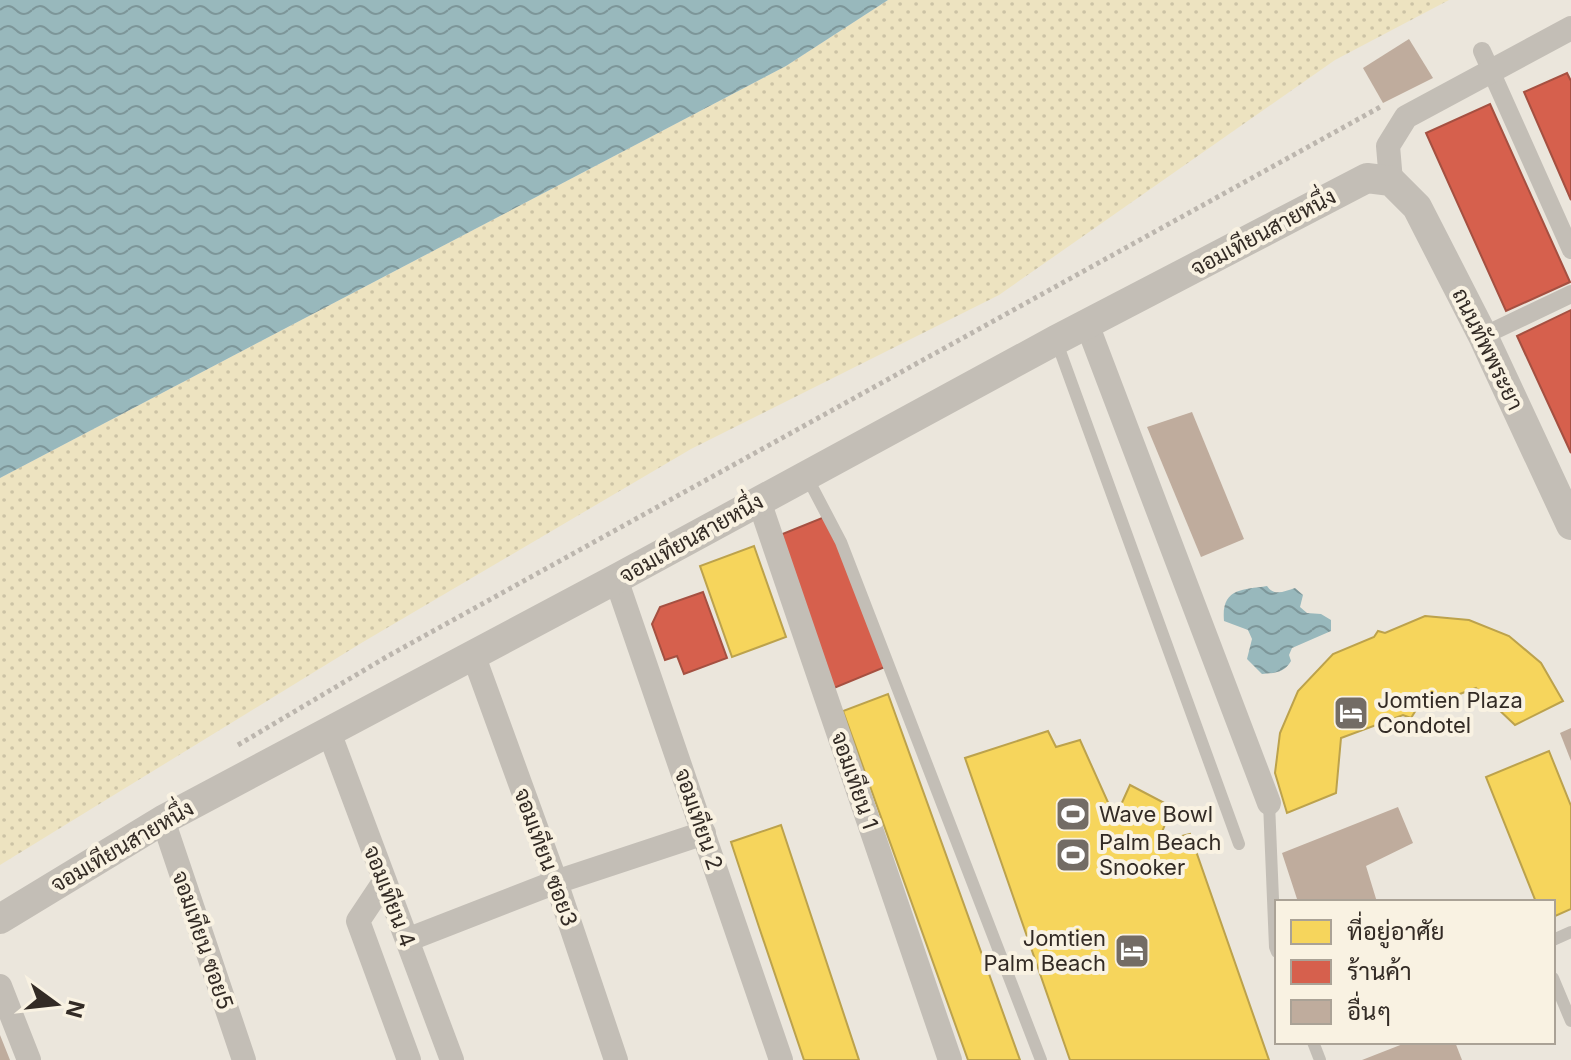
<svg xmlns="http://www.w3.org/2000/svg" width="1571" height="1060" viewBox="0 0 1571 1060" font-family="Inter,Sarabun,sans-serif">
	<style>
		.sand { fill: url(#sand-dots) }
		.water { fill: url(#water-waves) }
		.homes { fill: #f6d55c; stroke: #bca24c; stroke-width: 2 }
		.shops { fill: #d6604d; stroke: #a55041; stroke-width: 2 }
		.building { fill: #bfac9d }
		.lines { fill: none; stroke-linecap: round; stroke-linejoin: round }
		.path { stroke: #bcb6ae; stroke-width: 5; stroke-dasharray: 4 4; stroke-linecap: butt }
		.service { stroke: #c3beb6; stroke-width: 12 }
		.pedestrian { stroke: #c3beb6; stroke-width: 18 }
		.minor { stroke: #c3beb6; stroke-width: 24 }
		.tertiary { stroke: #c3beb6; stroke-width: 30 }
		.labels { text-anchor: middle; stroke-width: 8; stroke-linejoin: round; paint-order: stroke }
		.street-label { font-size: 22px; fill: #332b25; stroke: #f9f2e2 }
		.poi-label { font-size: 22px; fill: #332b25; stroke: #f9f2e2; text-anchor: start }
	</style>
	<defs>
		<pattern id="sand-dots" width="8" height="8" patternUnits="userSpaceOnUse" patternTransform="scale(2)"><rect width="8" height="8" fill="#ede3c0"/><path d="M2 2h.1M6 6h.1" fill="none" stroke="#ccc3a5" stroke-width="1.8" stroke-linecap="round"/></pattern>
		<pattern id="water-waves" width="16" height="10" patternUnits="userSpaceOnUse" patternTransform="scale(2)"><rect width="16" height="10" fill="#98b8bc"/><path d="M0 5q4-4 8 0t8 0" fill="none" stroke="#7d9699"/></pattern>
	</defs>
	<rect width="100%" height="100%" fill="#ebe6dc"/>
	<path class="sand" d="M888,0H1449L1335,60L999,295L691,449L363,642L0,865V478L786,66Z"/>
	<g class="water">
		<path d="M0,0H888L786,66L0,478Z"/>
		<path d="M1267,586C1274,597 1285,591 1295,588L1303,595L1300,607L1307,613L1321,614L1331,620V631L1292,648L1289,655L1291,661C1284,673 1275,673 1262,674L1247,659L1252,639L1248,630L1224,621C1221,588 1242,590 1267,586Z"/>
	</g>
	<g class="homes">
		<path d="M754,546L786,637L732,657L700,566Z"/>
		<path d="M1425,616L1469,620L1509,636L1541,663L1563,701L1515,725L1476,688L1416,710L1411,718L1403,715L1341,738L1336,793L1287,813L1275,773L1280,733L1298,691L1333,654L1374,637L1378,631L1385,633Z"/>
		<path d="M888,694L1020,1060H968L843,711Z"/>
		<path d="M1048,731L1056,747L1080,740L1115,818L1130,785L1172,807L1158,842L1190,834L1269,1060H1070L965,758Z"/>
		<path d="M1549,751L1571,806V909L1553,917V902H1536L1486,777Z"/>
		<path d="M781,825L859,1060H804L759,927L731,842Z"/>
	</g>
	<g class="shops">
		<path d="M1567,73L1571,81V200L1524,92Z"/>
		<path d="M1490,104L1570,282L1506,311L1426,133Z"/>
		<path d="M1571,310V453L1517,336Z"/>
		<path d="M827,516L885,667L834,688L775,537Z"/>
		<path d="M703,592L727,658L684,674L677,656L665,660L652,624L660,607Z"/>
	</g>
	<g class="building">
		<path d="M1409,39L1433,78L1383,103L1363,68Z"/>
		<path d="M1192,412L1244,539L1201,557L1147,427Z"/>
		<path d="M1571,728V761L1560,733Z"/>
		<path d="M1398,807L1413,843L1366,866L1377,902H1298L1282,853Z"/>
		<path d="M0,1035L10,1060H0Z"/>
		<path d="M1408,1042H1455L1462,1060H1362Z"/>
	</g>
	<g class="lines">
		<path class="path" d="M238,745L388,656L1382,106"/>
		<g class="service">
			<path d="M1056,340L1239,844"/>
			<path d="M807,477L841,542L1041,1060"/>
			<path d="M1269,803L1275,947L1277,952"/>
			<path d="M1553,940L1571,932"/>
			<path d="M1553,978L1571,1021"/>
			<path d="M1313,1042L1320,1060"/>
		</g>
		<g class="pedestrian">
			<path d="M1482,51L1571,250"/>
			<path d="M1483,336L1571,294"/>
		</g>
		<g class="minor">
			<path d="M1391,181L1388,146L1406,117L1571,28"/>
			<path d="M1087,324L1269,803"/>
			<path d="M759,501L950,1060"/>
			<path d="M616,579L781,1060"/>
			<path d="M473,654L556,882L616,1060"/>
			<path d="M329,732L452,1060"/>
			<path d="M163,820L244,1060"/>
			<path d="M384,882L358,921L409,1060"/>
			<path d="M407,940L556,882L704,833"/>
			<path d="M0,986L29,1060"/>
		</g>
		<path class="tertiary" d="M0,919L163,820L616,579L1056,340L1367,178L1391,181L1417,207L1483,336L1571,525"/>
	</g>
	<defs>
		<symbol id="hotel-square" viewBox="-11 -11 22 22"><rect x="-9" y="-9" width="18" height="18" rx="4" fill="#736c65" stroke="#f9f2e2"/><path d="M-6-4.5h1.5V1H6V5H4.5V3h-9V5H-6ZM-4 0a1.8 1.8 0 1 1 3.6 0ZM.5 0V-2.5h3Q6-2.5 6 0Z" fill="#fff"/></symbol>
		<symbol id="stadium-square" viewBox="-11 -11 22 22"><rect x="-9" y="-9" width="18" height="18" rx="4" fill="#736c65" stroke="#f9f2e2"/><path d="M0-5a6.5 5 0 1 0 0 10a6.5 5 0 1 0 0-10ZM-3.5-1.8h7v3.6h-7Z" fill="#fff"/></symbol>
	</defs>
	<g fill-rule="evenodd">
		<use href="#hotel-square" x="1331" y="693" width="40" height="40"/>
		<use href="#stadium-square" x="1053" y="794" width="40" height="40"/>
		<use href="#stadium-square" x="1053" y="835" width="40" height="40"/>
		<use href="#hotel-square" x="1112" y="931" width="40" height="40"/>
	</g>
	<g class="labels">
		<g class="street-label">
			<text transform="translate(1263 232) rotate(-28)" y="8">จอมเทียนสายหนึ่ง</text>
			<text transform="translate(1488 349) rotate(64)" y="8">ถนนทัพพระยา</text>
			<text transform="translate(691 538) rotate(-29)" y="8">จอมเทียนสายหนึ่ง</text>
			<text transform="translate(855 780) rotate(71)" y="8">จอมเทียน 1</text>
			<text transform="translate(699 819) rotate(71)" y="8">จอมเทียน 2</text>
			<text transform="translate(122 846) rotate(-30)" y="8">จอมเทียนสายหนึ่ง</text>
			<text transform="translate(546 857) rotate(70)" y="8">จอมเทียน ซอย3</text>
			<text transform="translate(390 896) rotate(69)" y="8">จอมเทียน 4</text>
			<text transform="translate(203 940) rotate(71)" y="8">จอมเทียน ซอย5</text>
		</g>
		<g class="poi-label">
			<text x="1377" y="708">Jomtien Plaza<tspan x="1377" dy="25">Condotel</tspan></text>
			<text x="1099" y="822">Wave Bowl</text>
			<text x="1099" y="850">Palm Beach<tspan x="1099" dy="25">Snooker</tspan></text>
			<text x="1106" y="946" text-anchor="end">Jomtien<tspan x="1106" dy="25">Palm Beach</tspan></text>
		</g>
	</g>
	<rect x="1275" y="900" width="280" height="144" fill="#f9f2e2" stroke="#aaa296" stroke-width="2"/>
	<rect x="1291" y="920" width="40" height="24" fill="#f6d55c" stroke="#aaa296" stroke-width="2"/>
	<text x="1347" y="940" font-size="24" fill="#332b25">ที่อยู่อาศัย</text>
	<rect x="1291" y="960" width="40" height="24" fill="#d6604d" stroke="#aaa296" stroke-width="2"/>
	<text x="1347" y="980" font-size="24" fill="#332b25">ร้านค้า</text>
	<rect x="1291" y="1000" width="40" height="24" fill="#bfac9d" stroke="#aaa296" stroke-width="2"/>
	<text x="1347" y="1020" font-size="24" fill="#332b25">อื่นๆ</text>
	<g transform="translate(56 1004) rotate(105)" stroke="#f9f2e2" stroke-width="6" paint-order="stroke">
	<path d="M0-6L14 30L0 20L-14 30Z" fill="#332b25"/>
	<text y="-12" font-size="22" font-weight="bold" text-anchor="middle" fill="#332b25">N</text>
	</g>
</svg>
